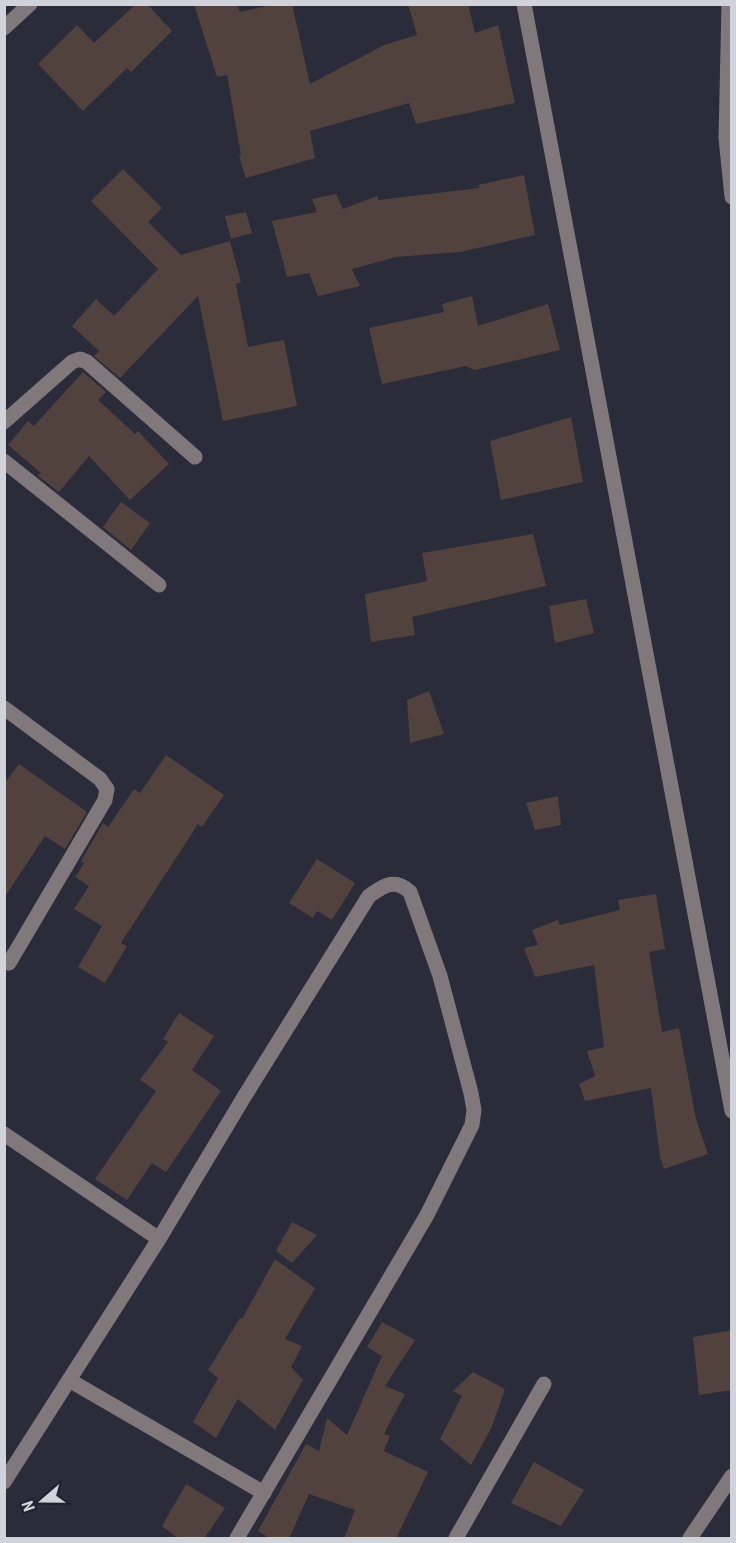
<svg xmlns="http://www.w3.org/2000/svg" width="736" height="1543" viewBox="0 0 736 1543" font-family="'Roboto Condensed',sans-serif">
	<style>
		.building { fill: #51423d }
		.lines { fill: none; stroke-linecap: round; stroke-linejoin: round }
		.minor { stroke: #80787a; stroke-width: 15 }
	</style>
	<rect width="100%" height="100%" fill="#2a2c39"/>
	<g class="building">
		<path d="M136,4H147L172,31L131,72L127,68L83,111L38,64L77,25L94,43Z"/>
		<path d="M194,4H237L240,12L276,4H292L310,84L384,45L417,35L408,4H468L475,33L498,25L515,103L416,124L409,103L310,131L315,158L246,178L239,156L241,155L227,75L217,77Z"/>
		<path d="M123,169L162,208L148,222L181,255L230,241L241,282L236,284L248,347L284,340L297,406L223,421L198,296L120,378L94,356L99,351L72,326L96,299L114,316L158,269L91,201Z"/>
		<path d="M524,175L535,235L460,252L396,257L352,269L360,286L318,296L309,273L287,277L272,221L317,212L312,199L336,194L343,209L377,196L378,200L480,188L478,185Z"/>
		<path d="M246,212L252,233L231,239L225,216Z"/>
		<path d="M472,296L478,326L548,304L560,350L475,370L466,366L382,384L369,328L444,312L442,304Z"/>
		<path d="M83,372L106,392L98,400L135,434L138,431L169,464L130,500L89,456L59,492L38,476L41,473L8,445L28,421L34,426Z"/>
		<path d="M571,417L583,482L501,500L490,441Z"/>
		<path d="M121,502L150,523L131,550L103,527Z"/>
		<path d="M533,534L546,586L412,617L415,635L371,642L365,594L427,581L422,553Z"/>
		<path d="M586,599L594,633L555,643L549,606Z"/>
		<path d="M429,691L444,734L410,743L407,700Z"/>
		<path d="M166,755L224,795L202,827L198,824L121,943L127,946L105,983L78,967L102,926L74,909L89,886L75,877L84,863L81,861L103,823L108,827L134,789L140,793Z"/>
		<path d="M19,764L87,812L65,849L45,836L4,898V784Z"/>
		<path d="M558,796L561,825L535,830L526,803Z"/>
		<path d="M317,859L355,883L332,920L317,911L313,918L289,903Z"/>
		<path d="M656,894L665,949L649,952L662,1032L679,1028L696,1119L708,1154L664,1169L660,1156L651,1088L585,1101L579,1084L595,1076L587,1051L604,1047L594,965L535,977L524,948L538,945L532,930L558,920L560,925L620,910L618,900Z"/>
		<path d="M179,1013L214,1036L192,1070L221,1091L166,1172L152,1163L127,1200L95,1179L156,1091L140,1080L168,1042L163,1039Z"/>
		<path d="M292,1222L317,1235L292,1263L276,1251Z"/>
		<path d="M275,1259L315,1288L285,1339L302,1346L291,1367L303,1380L275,1430L238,1399L216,1438L193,1422L218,1378L208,1370L240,1318L242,1319Z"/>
		<path d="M382,1322L415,1340L385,1386L405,1394L384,1434L390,1436L384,1451L428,1472L396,1539H344L355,1510L309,1494L289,1539H271L258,1531L306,1444L319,1451L327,1418L347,1435L382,1356L367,1347Z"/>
		<path d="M732,1330V1390L699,1395L693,1337Z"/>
		<path d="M473,1372L505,1389L491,1429L471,1465L440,1439L462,1396L453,1391Z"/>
		<path d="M534,1462L584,1490L561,1526L511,1503Z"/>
		<path d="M186,1484L225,1508L204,1539H179L162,1526Z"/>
	</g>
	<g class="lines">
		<g class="minor">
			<path d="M524,4L732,1111"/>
			<path d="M729,4L726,138L732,197"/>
			<path d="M4,28L30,4"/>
			<path d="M4,422L72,362L80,359L87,362L195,457"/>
			<path d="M4,461L159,585"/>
			<path d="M4,708L100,779L107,789L105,800L9,963"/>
			<path d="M4,1134L159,1239"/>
			<path d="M69,1380L264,1493"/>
			<path d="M4,1482L159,1239L244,1097L369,896C384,885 395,878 410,892L440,976L471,1093L474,1110L472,1125L427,1215L237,1538"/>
			<path d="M456,1538L544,1384"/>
			<path d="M690,1538L732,1476"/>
		</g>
	</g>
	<rect width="736" height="1543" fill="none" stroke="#d1d3db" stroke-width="12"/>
	<g transform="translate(42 1501) rotate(250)" stroke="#20232f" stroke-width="4.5" paint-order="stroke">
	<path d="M0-4.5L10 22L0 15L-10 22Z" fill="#d1d3db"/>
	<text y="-9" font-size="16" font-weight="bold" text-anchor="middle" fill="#d1d3db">N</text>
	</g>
</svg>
